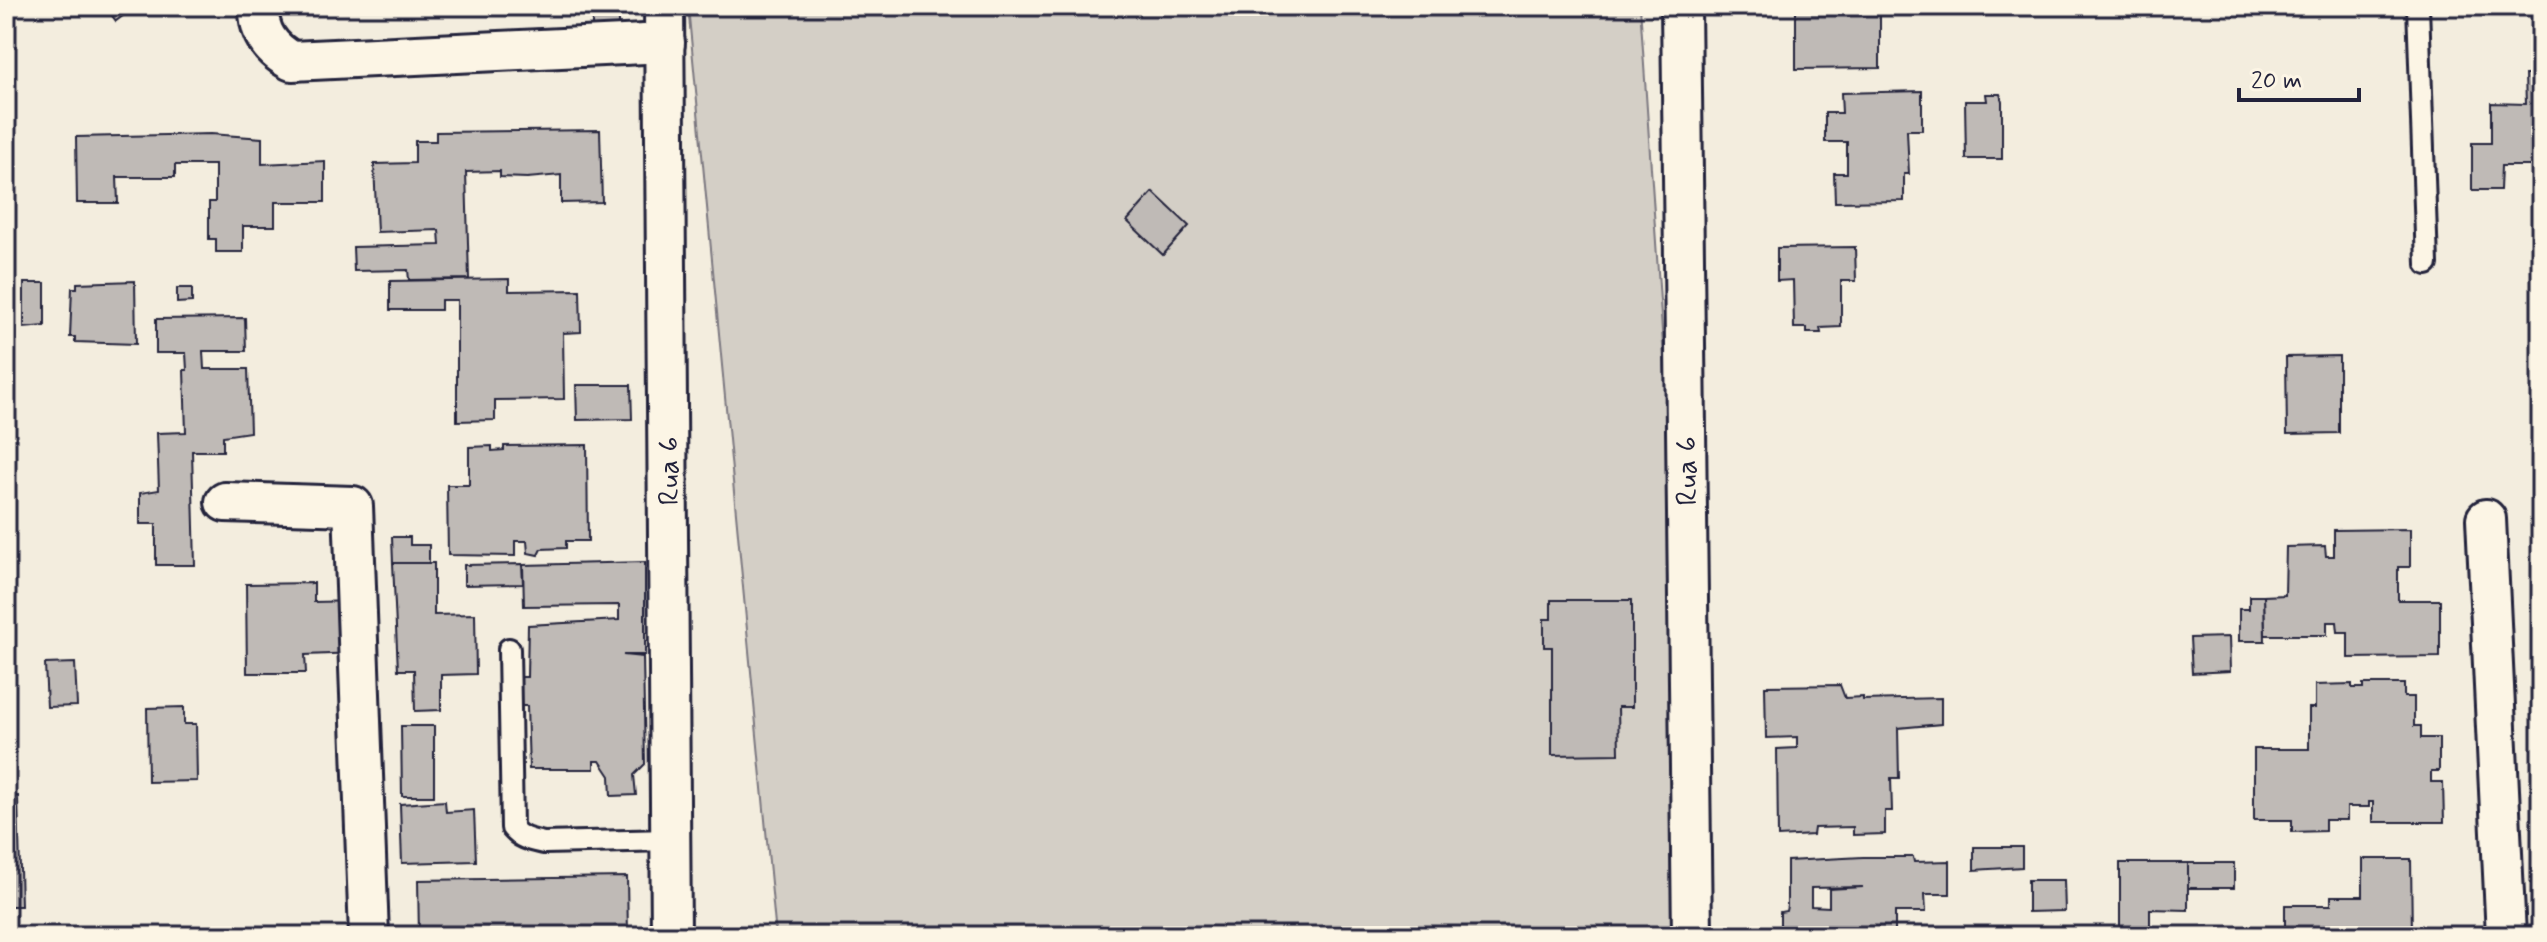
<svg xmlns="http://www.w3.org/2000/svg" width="2547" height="942" viewBox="0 0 2547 942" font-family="Mynerve,sans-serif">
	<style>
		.green { fill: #d4cfc6; stroke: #7b7880; stroke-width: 2 }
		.building { fill: #bfbab6; stroke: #22223b; stroke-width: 2; fill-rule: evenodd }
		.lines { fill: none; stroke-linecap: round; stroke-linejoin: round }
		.service-casing { stroke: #22223b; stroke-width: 26 }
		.minor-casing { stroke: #22223b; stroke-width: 44 }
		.service { stroke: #fcf5e5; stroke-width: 20 }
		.minor { stroke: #fcf5e5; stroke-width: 38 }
		.labels { text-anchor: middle; stroke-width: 6; stroke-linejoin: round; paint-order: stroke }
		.street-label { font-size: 30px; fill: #22223b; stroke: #fcf5e5 }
	</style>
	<rect width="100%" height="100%" fill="#f3edde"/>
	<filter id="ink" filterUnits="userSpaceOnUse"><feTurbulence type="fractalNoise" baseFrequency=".0125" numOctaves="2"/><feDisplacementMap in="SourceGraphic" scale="16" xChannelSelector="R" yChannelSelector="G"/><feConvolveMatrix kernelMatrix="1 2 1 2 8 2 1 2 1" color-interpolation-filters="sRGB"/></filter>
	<g filter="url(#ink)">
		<path class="green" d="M688,6H1640L1703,936H776Z"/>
		<g class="building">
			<path d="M105,6H136L116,21Z"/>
			<rect x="592" y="6" width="26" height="22"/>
			<path d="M1796,6H1880V68L1796,69Z"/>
			<path d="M2525,75H2541V166H2501L2500,190H2472V143H2491V103L2526,104Z"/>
			<path d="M1922,91V130H1907L1909,174H1904V201L1835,202L1834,173H1847V142H1825V113H1842L1841,93Z"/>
			<path d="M1986,94H2000L2002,101V159H1966L1965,101H1987Z"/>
			<path d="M600,130L602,202L561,203V175L527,178L500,177V171L466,172L469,279L409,280L408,270L354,271L353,247L440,245L439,230L377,232L374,164L415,163V141H436V132Z"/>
			<path d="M211,134L262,138V164L325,161V202H275V226H243V252H216V239H209V202H215V165H175V177H117L118,203H77L76,137Z"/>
			<path d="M1153,192L1189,226L1163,255L1127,221Z"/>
			<path d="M1855,247L1856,281H1841V327L1820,328L1821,333H1807V328H1794L1793,280L1777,281V248Z"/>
			<path d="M509,279V291L580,290L581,332L563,333L564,399L495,400V420L457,421V300H441V310H390V281Z"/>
			<path d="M135,281L136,344L75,342V337H70L72,288H77V283Z"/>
			<path d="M24,283H45V326L24,328Z"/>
			<path d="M177,288H192V302L177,303Z"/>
			<path d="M245,318L246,351H203L204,369H248L250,432L223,436V451H192L195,565H156V524H140V493L159,490L157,433L186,432L184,370H187L186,353H156V319Z"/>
			<path d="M2339,356V433L2287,434L2286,357Z"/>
			<path d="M576,385H631L632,419L577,420Z"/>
			<path d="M587,445L588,541H566V548L541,549L538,555L528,553L527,541H515V556L448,555L447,485H469V447L492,446V451L504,450V446Z"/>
			<path d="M2410,529V567H2398V600H2440V657L2348,658V632H2338L2337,622H2327V635H2265L2264,596L2285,595L2286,547L2325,546L2326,556H2334V530Z"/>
			<path d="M392,537H410V545H429V563H393Z"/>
			<path d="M645,562V655H623L643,657L645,764L634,775L636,795L611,796L610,776L600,761H594V769H529L527,706H500L499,677H527L528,625L619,620V605L524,606L523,565Z"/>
			<path d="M393,563H434V615L475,614L476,674L441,675V710L415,711L414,670H398Z"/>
			<path d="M522,564L523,584L464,585V565Z"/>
			<path d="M314,583V602L357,601V653L305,655L306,673H247L246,584Z"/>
			<path d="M2249,596H2264L2265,641H2239V609H2249Z"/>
			<path d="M1551,600H1632V707H1618L1619,754L1552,755V647H1544V619H1551Z"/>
			<path d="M2229,637L2230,671L2192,673L2190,638Z"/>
			<path d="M75,663L77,706L47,707L45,664Z"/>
			<path d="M2352,684V688H2363V684H2404V697H2414V726H2421V738H2439V771H2431V782H2443L2444,822H2373V802H2369V807H2347V820H2325V831L2292,832V820H2254V749H2309V708H2315V685Z"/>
			<path d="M1840,685L1845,698L1863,697V700L1941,698V724L1898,728L1899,778H1891L1892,811H1885V834L1853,835V827L1814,828L1813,835L1778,837L1777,749L1797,748V737L1766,738L1765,686Z"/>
			<path d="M184,707V724H196L197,781L148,782L147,708Z"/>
			<path d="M401,726H434V796H402Z"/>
			<path d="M6,796H18L21,906H6Z"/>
			<path d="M445,801L446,812L474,810L476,861L402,863L400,804Z"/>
			<path d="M1974,847H2022V867L1974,870Z"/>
			<path d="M1863,857H1913L1914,862L1950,861V894H1925L1926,912H1895V936H1780V912L1786,911L1787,906V861ZM1863,887L1829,889V907L1811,906V888Z"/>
			<path d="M2363,859H2411L2412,936H2285V905H2331V896H2363Z"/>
			<path d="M2120,863H2188V910L2150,909V936H2120Z"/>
			<rect x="2188" y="863" width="46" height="25"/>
			<path d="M627,877L628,936H419L418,880Z"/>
			<path d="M2028,880H2064L2065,911L2028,912Z"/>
		</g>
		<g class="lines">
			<defs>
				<g id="service">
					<path d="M2418,6L2427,264"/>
					<path d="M509,649L512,828C521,839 530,840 544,843L671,840"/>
				</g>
				<g id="minor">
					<path d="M259,6C258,32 270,49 292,61L665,43"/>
					<path d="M664,6L671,936"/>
					<path d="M1681,6L1692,936"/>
					<path d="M225,502L353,506L369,936"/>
					<path d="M2486,519L2506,936"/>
				</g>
			</defs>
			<use href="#service" class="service-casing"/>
			<use href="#minor" class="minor-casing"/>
			<use href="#service" class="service"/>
			<use href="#minor" class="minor"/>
		</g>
	</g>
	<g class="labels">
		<g class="street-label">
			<text transform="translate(668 471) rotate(-90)" y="10">Rua 6</text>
			<text transform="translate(1686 471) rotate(-91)" y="10">Rua 6</text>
		</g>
	</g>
	<rect width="2547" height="942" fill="none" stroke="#fcf5e5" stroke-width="32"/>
	<rect x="16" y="16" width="2515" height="910" fill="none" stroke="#22223b" stroke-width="3" filter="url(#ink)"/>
	<path d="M2239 88v12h120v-12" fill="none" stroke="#22223b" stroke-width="4"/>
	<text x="2251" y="88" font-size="24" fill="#22223b" stroke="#fcf5e5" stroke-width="6" paint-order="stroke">20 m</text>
</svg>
